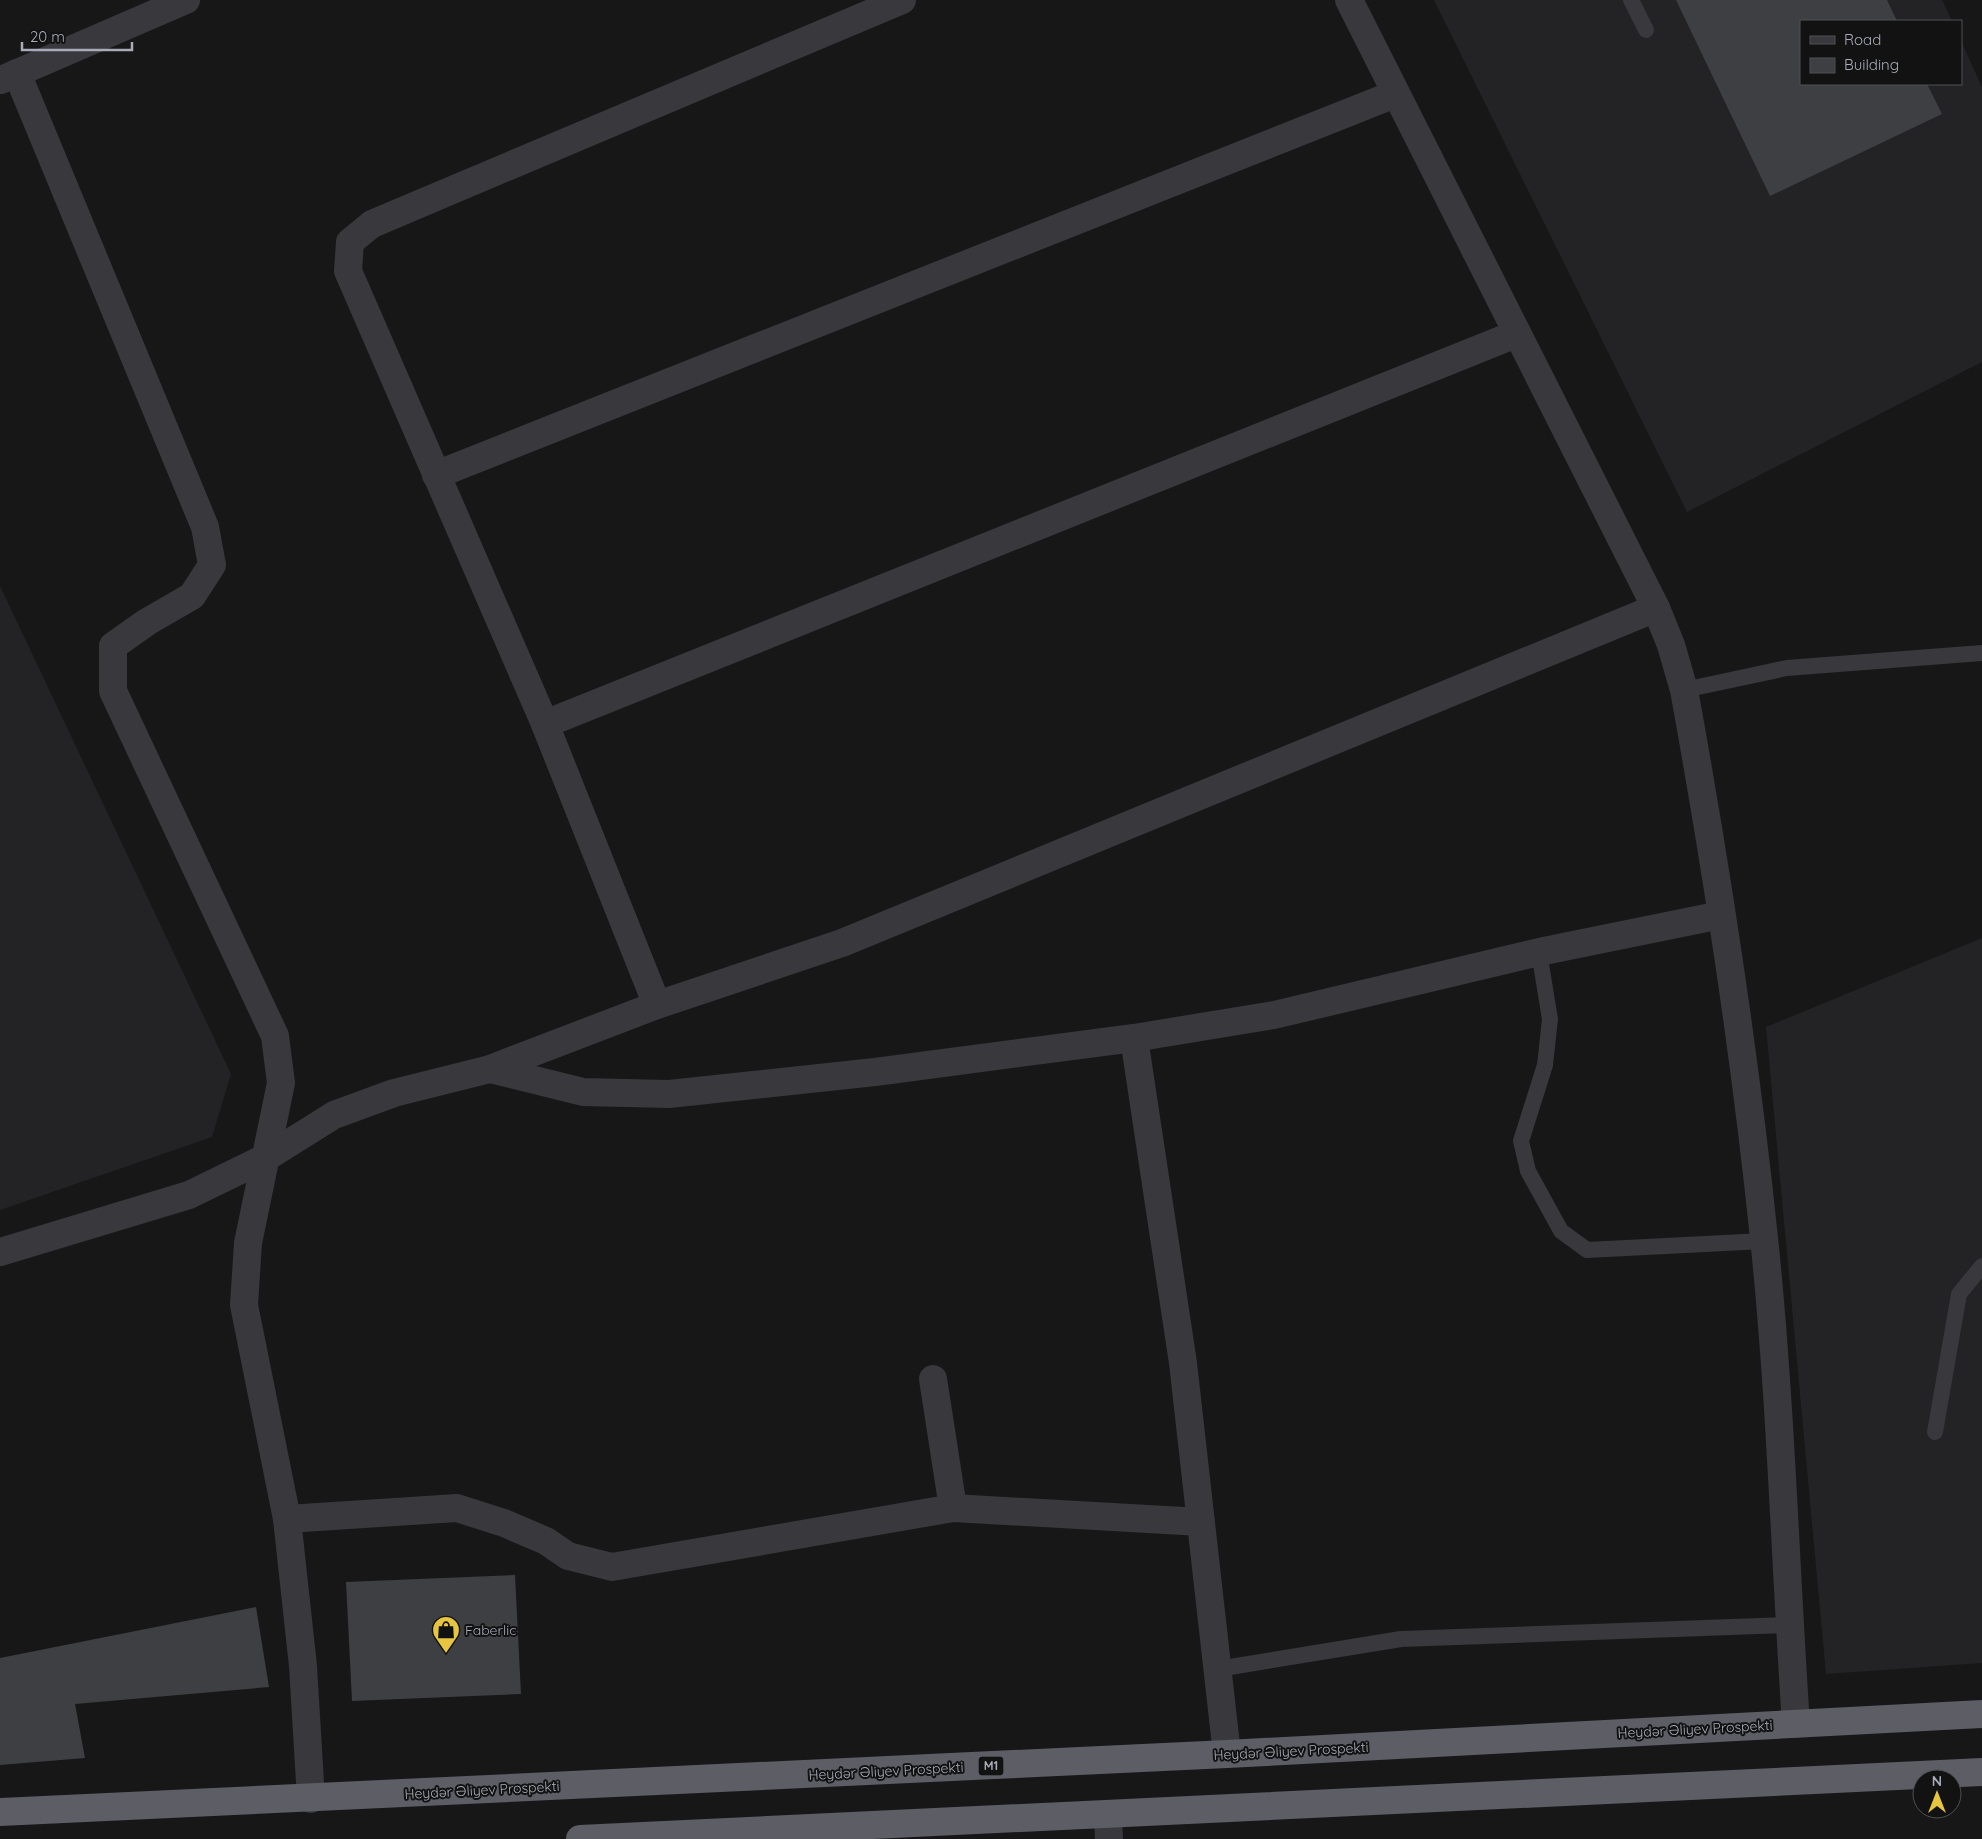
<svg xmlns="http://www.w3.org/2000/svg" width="1982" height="1839" viewBox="0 0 1982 1839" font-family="Quicksand,sans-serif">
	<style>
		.built { fill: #232325 }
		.building { fill: #3e3f42 }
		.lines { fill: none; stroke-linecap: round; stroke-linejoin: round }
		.service { stroke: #38383d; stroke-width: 16 }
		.minor { stroke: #38383d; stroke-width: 28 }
		.trunk { stroke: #5c5d65; stroke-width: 28 }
		.labels { text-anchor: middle; stroke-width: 4; stroke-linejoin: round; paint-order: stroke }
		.shield { fill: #121213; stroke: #7c7e86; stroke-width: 1 }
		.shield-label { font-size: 12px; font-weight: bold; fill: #a9acb8 }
		.poi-label { font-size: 14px; fill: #a9acb8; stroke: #121213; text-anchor: start }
		.street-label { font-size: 14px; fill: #a9acb8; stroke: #121213 }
	</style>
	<rect width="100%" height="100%" fill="#171718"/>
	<g class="built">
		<path d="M1434,0H1942L1952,21H1801V84H1961V41L1982,87V362L1687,512Z"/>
		<path d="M0,586L231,1074L212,1137L0,1210Z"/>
		<path d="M1982,938V1663L1826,1674L1766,1027Z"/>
	</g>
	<g class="building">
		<path d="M1676,0H1887L1897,21H1801V84H1927L1942,114L1770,196Z"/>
		<path d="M515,1575L521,1694L352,1701L346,1582Z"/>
		<path d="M256,1607L269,1687L75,1704L85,1758L0,1765V1658Z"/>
	</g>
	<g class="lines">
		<g class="service">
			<path d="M1631,0L1646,30"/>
			<path d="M1684,690L1787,668L1982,653"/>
			<path d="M1539,952L1550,1019L1545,1065L1521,1141L1528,1171L1561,1231L1587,1250L1764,1241"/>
			<path d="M1935,1432L1959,1294L1982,1266"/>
			<path d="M1218,1669L1401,1639L1789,1625"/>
		</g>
		<g class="minor">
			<path d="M1349,0L1656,608L1671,645L1684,690C1717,871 1745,1055 1764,1238C1781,1400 1785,1562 1796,1724"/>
			<path d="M17,73L205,527L212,565L192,596L147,622L113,646V691L275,1036L281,1083L248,1243L244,1305L287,1519L303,1666L311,1799"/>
			<path d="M1,80L186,0"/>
			<path d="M436,475L1395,94"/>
			<path d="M545,724L1516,334"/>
			<path d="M657,1005L545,724L348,271L350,242L372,224L902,0"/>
			<path d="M1134,1038L1183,1363L1227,1754"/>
			<path d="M490,1069L657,1005L842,943L1656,608"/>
			<path d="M0,1252L189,1195L267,1157L334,1115L394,1093L490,1069L583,1092L669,1094L875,1072L1134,1038L1274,1015L1539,952L1721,915"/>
			<path d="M933,1379L953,1508"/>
			<path d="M287,1519L457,1508L504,1523L546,1541L568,1556L612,1567L953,1508L1201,1522"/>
			<path d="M1108,1815L1109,1839"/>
		</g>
		<g class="trunk">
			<path d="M0,1812L1227,1754L1982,1714"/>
			<path d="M580,1839L1982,1772"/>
		</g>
	</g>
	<defs>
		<symbol id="shop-pin" viewBox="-11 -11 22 30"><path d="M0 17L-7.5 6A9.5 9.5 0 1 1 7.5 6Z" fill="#e8c53f" stroke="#121213"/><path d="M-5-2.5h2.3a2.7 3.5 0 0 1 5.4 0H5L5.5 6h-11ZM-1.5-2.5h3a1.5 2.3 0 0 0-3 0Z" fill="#111"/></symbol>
	</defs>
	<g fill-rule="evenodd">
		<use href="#shop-pin" x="430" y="1614" width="32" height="43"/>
	</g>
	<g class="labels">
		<rect class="shield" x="978.5" y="1756.5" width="25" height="19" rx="4"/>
		<g class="shield-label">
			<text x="991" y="1770">M1</text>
		</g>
		<g class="poi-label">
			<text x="465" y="1635">Faberlic</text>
		</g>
		<g class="street-label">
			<text transform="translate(1695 1729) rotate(-3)" y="5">Heydər Əliyev Prospekti</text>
			<text transform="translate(1291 1751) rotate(-3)" y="5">Heydər Əliyev Prospekti</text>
			<text transform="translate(886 1771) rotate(-3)" y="5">Heydər Əliyev Prospekti</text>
			<text transform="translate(482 1790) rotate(-3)" y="5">Heydər Əliyev Prospekti</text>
		</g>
	</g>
	<rect x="1800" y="20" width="162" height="65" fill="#121213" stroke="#4e5055"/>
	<rect x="1810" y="36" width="25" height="8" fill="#38383d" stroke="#4e5055"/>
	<text x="1844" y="45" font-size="15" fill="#a9acb8">Road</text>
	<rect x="1810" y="58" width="25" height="15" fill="#3e3f42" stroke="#4e5055"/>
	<text x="1844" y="70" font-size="15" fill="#a9acb8">Building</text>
	<g transform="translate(1937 1794)"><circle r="24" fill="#121213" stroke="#4e5055"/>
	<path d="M0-4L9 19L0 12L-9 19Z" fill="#e8c53f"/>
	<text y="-8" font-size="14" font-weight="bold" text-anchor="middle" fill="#a9acb8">N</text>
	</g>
	<path d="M22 42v8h110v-8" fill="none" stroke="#a9acb8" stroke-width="2.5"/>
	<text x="30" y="42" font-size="15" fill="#a9acb8" stroke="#121213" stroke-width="4" paint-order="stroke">20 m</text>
</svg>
